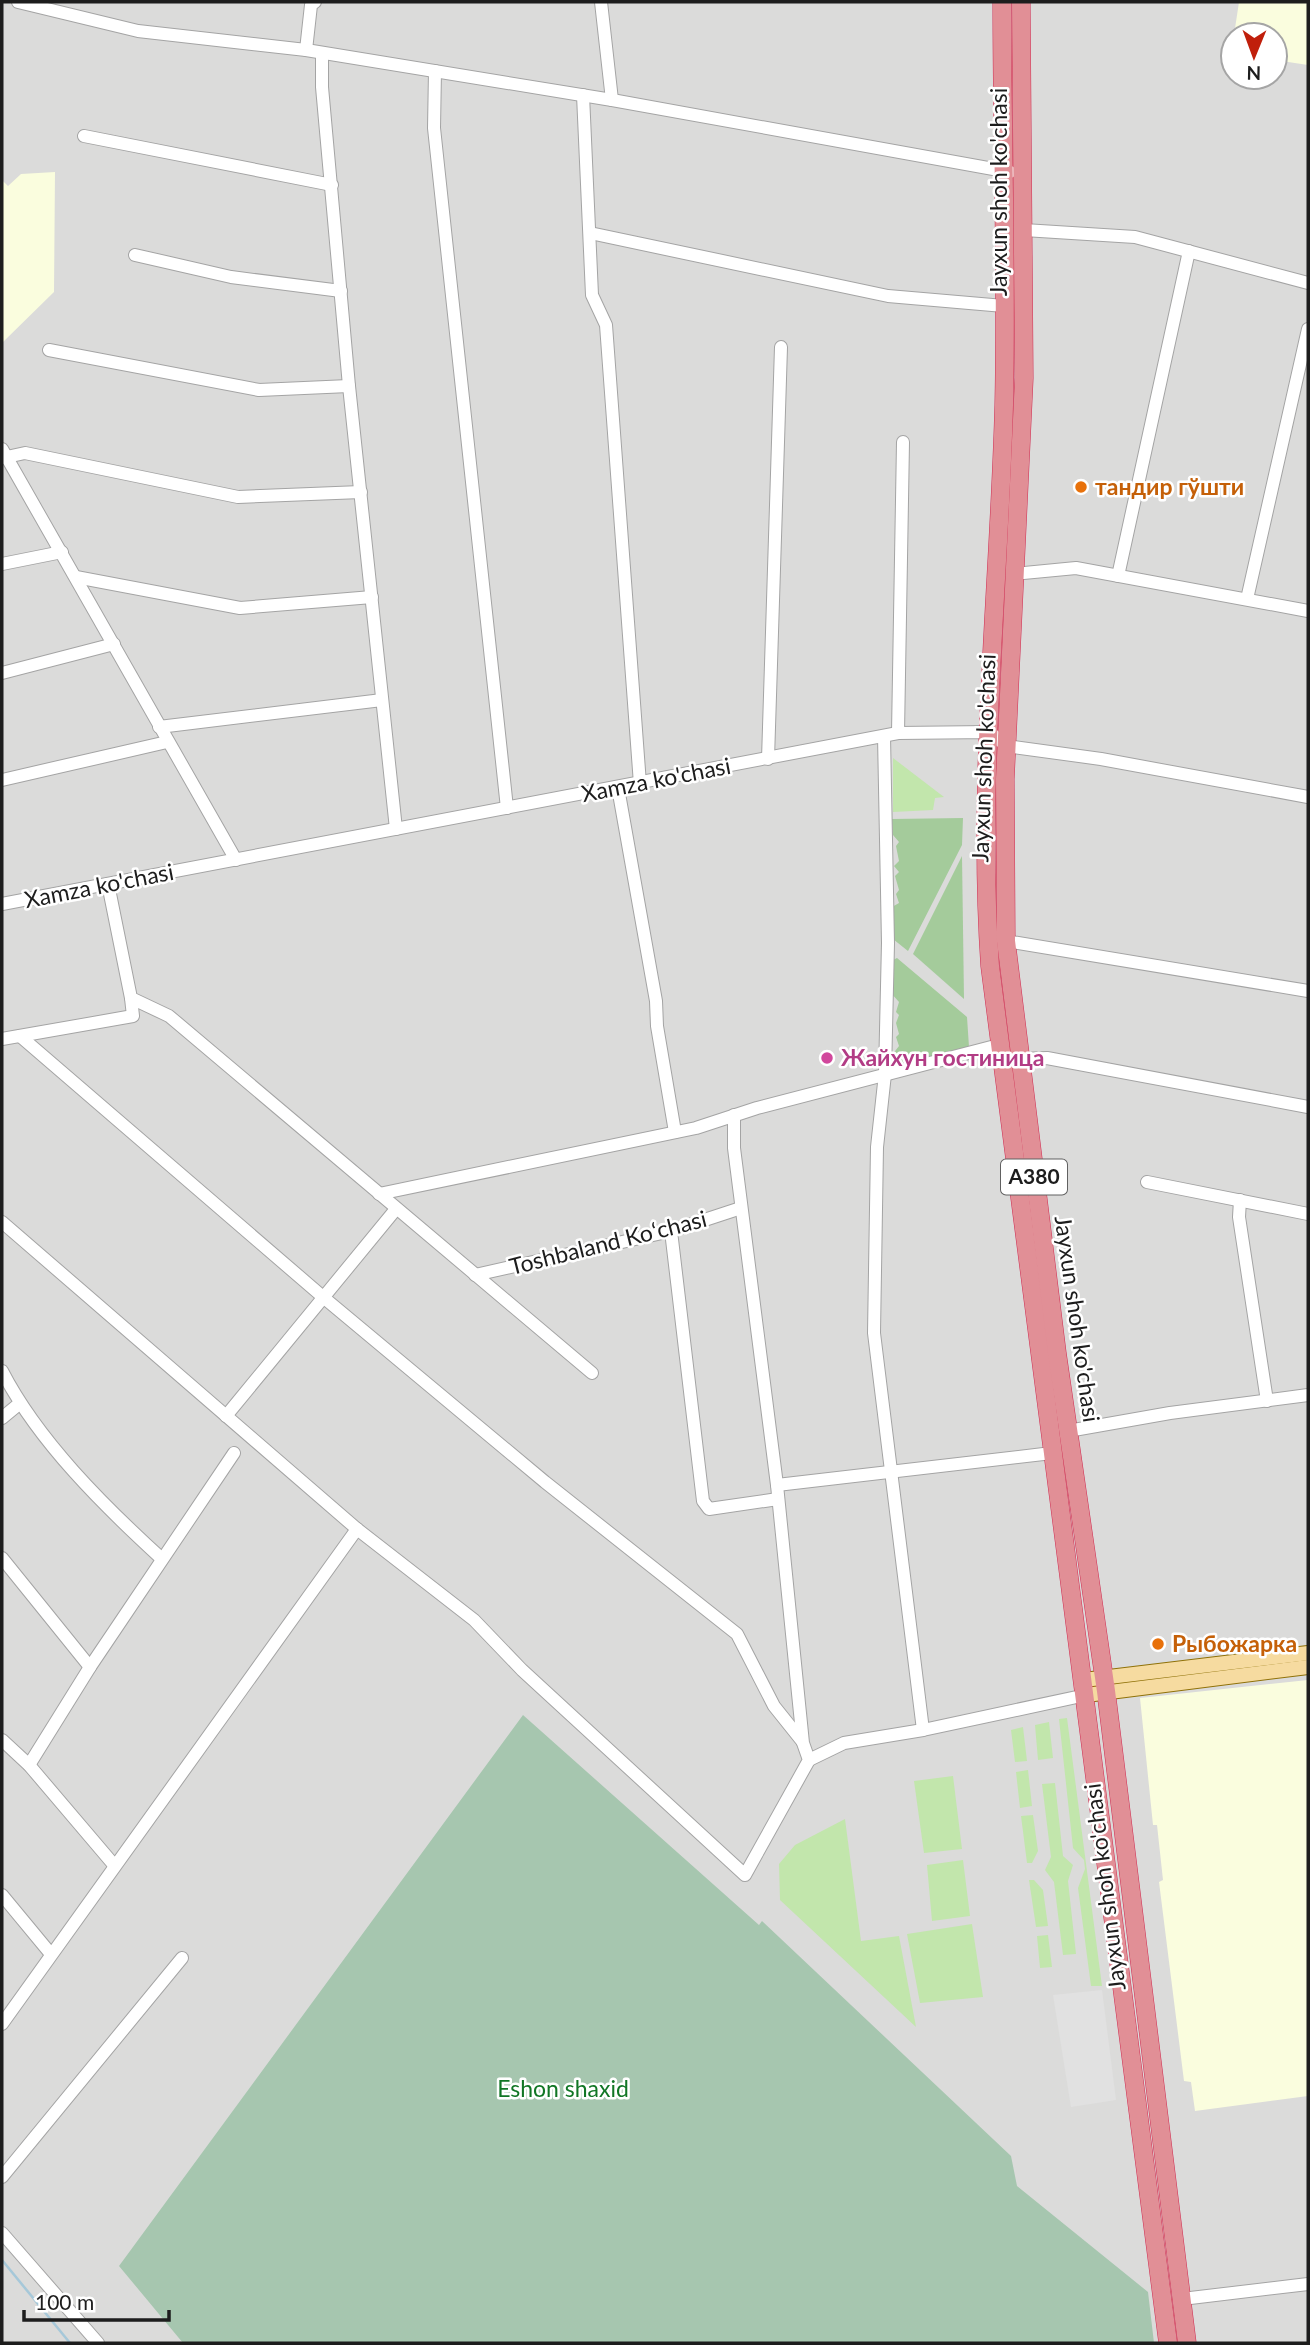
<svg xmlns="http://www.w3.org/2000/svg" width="1310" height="2345" viewBox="0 0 1310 2345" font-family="Lato,sans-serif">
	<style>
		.residential { fill: #dbdbda; fill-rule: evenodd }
		.education { fill: #fafdde }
		.grass { fill: #c2e6ac }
		.forest { fill: #a4cb9b }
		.cemetery { fill: #a6c6af }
		.parking { fill: #e1e1e1 }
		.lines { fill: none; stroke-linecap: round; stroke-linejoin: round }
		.stream { stroke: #a6c8d9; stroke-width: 2.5 }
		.minor-casing { stroke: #a4a4a4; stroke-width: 14 }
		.major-casing { stroke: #8f7108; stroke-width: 16 }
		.highway-casing { stroke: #cf2e53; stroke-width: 19 }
		.minor { stroke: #fff; stroke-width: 12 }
		.major { stroke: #f6dba0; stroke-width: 14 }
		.highway { stroke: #e18f96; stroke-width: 18 }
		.food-dot { fill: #e8710a; stroke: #fff; stroke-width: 2.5 }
		.hotel-dot { fill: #d1479c; stroke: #fff; stroke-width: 2.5 }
		.labels { text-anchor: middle; stroke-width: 5; stroke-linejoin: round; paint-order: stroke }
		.shield { fill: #fff; stroke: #616161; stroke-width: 2 }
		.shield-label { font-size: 21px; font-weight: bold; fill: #1d1d1d }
		.street-label { font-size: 23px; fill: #1d1d1d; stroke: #fff }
		.food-label { font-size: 23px; font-weight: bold; fill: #c56008; stroke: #fff; text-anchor: start }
		.hotel-label { font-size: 23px; font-weight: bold; fill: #b23c85; stroke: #fff; text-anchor: start }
		.park-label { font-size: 23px; fill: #117625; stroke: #fff }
	</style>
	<rect width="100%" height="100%" fill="#eeece4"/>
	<path class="residential" d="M2,2H1308V2343H2ZM1233,35H1275V77H1233Z"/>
	<g class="education">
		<path d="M1239,2H1308V65L1275,60V35H1234Z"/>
		<path d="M55,172L54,292L2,343V180L8,186L21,174Z"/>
		<path d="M1308,1680V2096L1195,2111L1191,2082L1184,2081L1159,1882L1163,1880L1157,1825H1153L1140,1698Z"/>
	</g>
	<g class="grass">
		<path d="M893,758L944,797L935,798L933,810L893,812Z"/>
		<path d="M1067,1718L1102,1986H1091L1078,1888L1085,1869L1084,1860L1073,1848L1059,1719Z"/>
		<path d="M1049,1722L1053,1758L1038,1760L1035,1725Z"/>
		<path d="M1023,1727L1027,1761L1015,1762L1011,1730Z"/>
		<path d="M1028,1770L1032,1806L1020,1808L1016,1772Z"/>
		<path d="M953,1776L962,1849L924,1853L914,1781Z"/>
		<path d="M1055,1783L1063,1856L1073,1865L1068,1881L1076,1954L1063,1955L1054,1882L1045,1870L1051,1857L1042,1784Z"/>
		<path d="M1033,1815L1038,1851L1032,1863H1027L1021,1816Z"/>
		<path d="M845,1819L861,1941L899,1936L916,2027L780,1900L779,1864L795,1845Z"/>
		<path d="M963,1860L970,1916L932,1921L927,1865Z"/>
		<path d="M1029,1880H1034L1043,1890L1048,1926L1036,1927Z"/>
		<path d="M972,1924L983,1997L920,2003L907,1934Z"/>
		<path d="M1048,1935L1052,1967L1040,1968L1037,1936Z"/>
	</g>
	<g class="forest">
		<path d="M963,818L962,845L908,951L893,939L892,907L899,903L896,894L899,890L895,876L899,872L894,866L899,861L896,846L899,842L893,835L892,819Z"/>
		<path d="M962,856L964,999L913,954Z"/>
		<path d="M897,958L967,1017L969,1047L899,1066L892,1063V1055L899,1046L896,1037L899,1034L896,1023L899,1015L896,1012L899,1002L891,993V961Z"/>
	</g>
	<path class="cemetery" d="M523,1715L759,1925L762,1921L1011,2156L1017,2186L1148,2292L1154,2343H183L119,2266Z"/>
	<path class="parking" d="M1102,1990L1116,2100L1071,2107L1053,1995Z"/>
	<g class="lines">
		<path class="stream" d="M2,2260L70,2343"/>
		<defs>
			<g id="minor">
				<path d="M18,2L138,31L306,50L612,100L1010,172"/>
				<path d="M601,2L612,100"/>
				<path d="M306,50L311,5L315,2"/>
				<path d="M322,53V87L349,386L396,829"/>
				<path d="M435,71L434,128L507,808"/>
				<path d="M583,95L592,295L606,325L640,784"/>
				<path d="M84,136L332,185"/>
				<path d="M1024,230L1135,237L1308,283"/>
				<path d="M590,233L888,296L1004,306"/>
				<path d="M135,255L231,277L341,291"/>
				<path d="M49,350L259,390L349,386"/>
				<path d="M2,449L236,860"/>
				<path d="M2,458L25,453L238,497L361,492"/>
				<path d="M2,564L62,552"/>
				<path d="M1014,574L1076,568L1308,611"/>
				<path d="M1118,576L1189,251"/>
				<path d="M76,577L240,608L372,597"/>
				<path d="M1247,599L1308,329"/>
				<path d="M2,673L114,644"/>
				<path d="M159,727L382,700"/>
				<path d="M898,733L903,442"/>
				<path d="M884,736L888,943L885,1074L877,1147L874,1333L923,1730"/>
				<path d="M768,759L781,347"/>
				<path d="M2,780L167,742"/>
				<path d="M618,788L656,1001L657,1026L675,1132"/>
				<path d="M108,884L131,998L169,1016L592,1373"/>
				<path d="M2,904L898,733L990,732L1006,746L1101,759L1308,797"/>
				<path d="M1006,941L1308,991"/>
				<path d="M20,1036L323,1297L545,1482L737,1634L774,1706L802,1741"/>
				<path d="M2,1039L133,1016L131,998"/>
				<path d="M1019,1059L1047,1058L1308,1107"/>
				<path d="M1147,1182L1308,1214"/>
				<path d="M379,1194L696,1128L757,1108L999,1045"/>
				<path d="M1240,1200L1239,1217L1267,1401"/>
				<path d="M2,1222L357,1529L474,1620L522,1670L745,1875L809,1760L803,1743L777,1485L734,1148V1115"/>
				<path d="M671,1231L703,1501L709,1509L778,1499"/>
				<path d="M475,1275L671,1231L741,1208"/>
				<path d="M2,1371C38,1441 104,1506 162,1559"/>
				<path d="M226,1416L396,1209"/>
				<path d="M2,1418L19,1404"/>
				<path d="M1068,1431L1170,1413L1308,1395"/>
				<path d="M777,1485L1052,1453"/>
				<path d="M2,1558L90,1667"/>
				<path d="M2,1740L29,1765L114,1865"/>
				<path d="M809,1760L844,1743L923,1730L1086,1695"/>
				<path d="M29,1765L90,1667L234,1453"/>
				<path d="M2,1895L50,1953"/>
				<path d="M2,2024L357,1529"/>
				<path d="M2,2177L182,1958"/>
				<path d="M2,2233L98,2343"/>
				<path d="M1182,2299L1308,2284"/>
			</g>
			<g id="major">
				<path d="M1084,1680L1308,1653"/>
				<path d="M1086,1695L1308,1667"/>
			</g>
			<g id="highway">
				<path d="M1002,2C1002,136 1007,271 1004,405C999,592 977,779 990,966L1168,2343"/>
				<path d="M1021,2L1024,378L1005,779L1006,941L1057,1353L1106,1691L1187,2343"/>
			</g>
		</defs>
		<use href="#minor" class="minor-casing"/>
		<use href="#major" class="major-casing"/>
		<use href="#highway" class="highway-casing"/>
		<use href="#minor" class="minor"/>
		<use href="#major" class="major"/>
		<use href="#highway" class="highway"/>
	</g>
	<g class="food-dot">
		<circle cx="1081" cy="487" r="7"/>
		<circle cx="1158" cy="1644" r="7"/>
	</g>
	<circle class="hotel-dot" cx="827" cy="1058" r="7"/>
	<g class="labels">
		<rect class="shield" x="1001" y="1159.5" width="66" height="35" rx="5"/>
		<g class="shield-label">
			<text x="1034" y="1184">A380</text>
		</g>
		<g class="street-label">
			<text transform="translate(999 192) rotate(-90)" y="8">Jayxun shoh ko'chasi</text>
			<text transform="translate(984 758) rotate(-88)" y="8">Jayxun shoh ko'chasi</text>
			<text transform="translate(656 780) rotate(-11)" y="8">Xamza ko'chasi</text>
			<text transform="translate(99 886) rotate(-11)" y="8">Xamza ko'chasi</text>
			<text transform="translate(608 1243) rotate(-14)" y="8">Toshbaland Koʻchasi</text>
			<text transform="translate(1077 1319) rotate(82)" y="8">Jayxun shoh ko'chasi</text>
			<text transform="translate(1105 1887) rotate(-97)" y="8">Jayxun shoh ko'chasi</text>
		</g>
		<g class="food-label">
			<text x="1095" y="495">тандир гўшти</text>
			<text x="1172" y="1652">Рыбожарка</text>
		</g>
		<g class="hotel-label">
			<text x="841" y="1066">Жайхун гостиница</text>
		</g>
		<g class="park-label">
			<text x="563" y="2097">Eshon shaxid</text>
		</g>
	</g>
	<rect width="1310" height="2345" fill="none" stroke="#1d1d1d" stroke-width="7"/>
	<g transform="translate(1254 56) rotate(181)"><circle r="33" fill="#ffffff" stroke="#a5a5a5" stroke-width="2"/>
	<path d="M0-5L12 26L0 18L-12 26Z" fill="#c01f0b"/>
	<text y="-10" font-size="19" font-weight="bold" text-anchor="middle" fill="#1d1d1d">N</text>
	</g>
	<path d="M24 2310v10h145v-10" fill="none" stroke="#1d1d1d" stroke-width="3.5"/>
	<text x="35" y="2310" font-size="21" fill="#1d1d1d" stroke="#ffffff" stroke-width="5" paint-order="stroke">100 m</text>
</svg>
